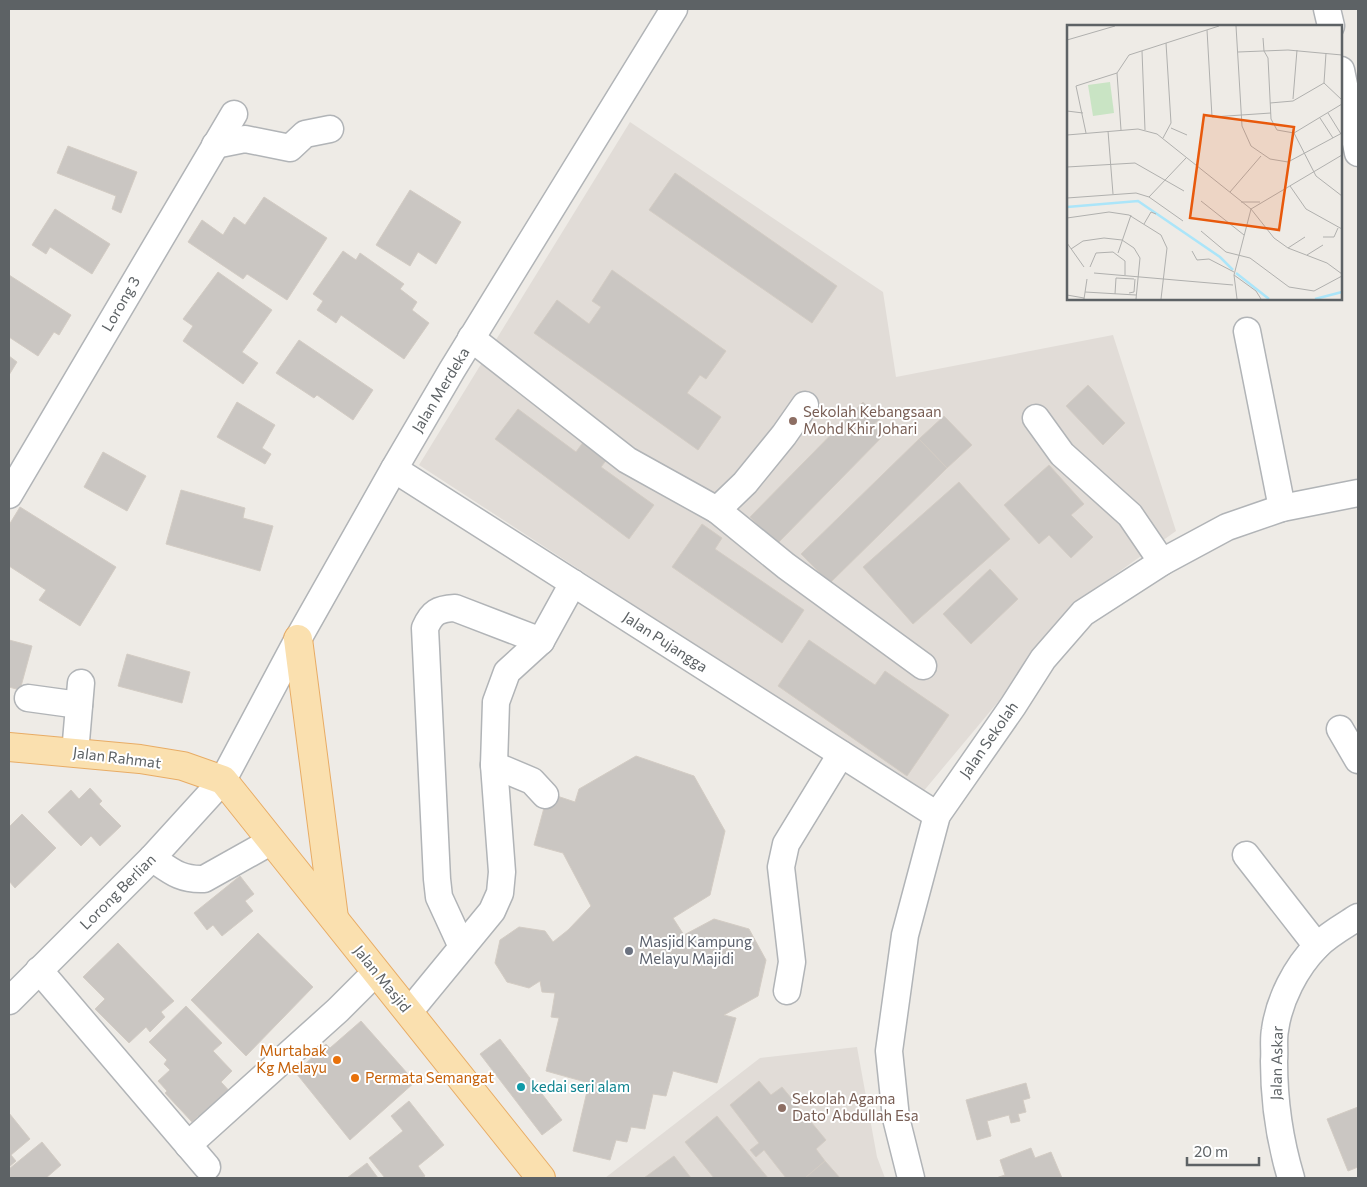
<svg xmlns="http://www.w3.org/2000/svg" width="1367" height="1187" viewBox="0 0 1367 1187" font-family="Commissioner,sans-serif">
	<style>
		.education { fill: #e1dcd7 }
		.building { fill: #cac6c2; stroke: #d3ccc4 }
		.lines { fill: none; stroke-linecap: round; stroke-linejoin: round }
		.minor-casing { stroke: #b1b4b7; stroke-width: 29 }
		.major-casing { stroke: #e8ac65; stroke-width: 30 }
		.minor { stroke: #fff; stroke-width: 26 }
		.major { stroke: #fae0af; stroke-width: 28 }
		.education-dot { fill: #8d6e63; stroke: #fff; stroke-width: 2 }
		.worship-dot { fill: #6b7280; stroke: #fff; stroke-width: 2 }
		.food-dot { fill: #e8710a; stroke: #fff; stroke-width: 2 }
		.culture-dot { fill: #0f9aa8; stroke: #fff; stroke-width: 2 }
		.labels { text-anchor: middle; stroke-width: 4; stroke-linejoin: round; paint-order: stroke }
		.street-label { font-size: 15px; fill: #5d6265; stroke: #fff }
		.education-label { font-size: 15px; fill: #785e54; stroke: #fff; text-anchor: start }
		.worship-label { font-size: 15px; fill: #5b616d; stroke: #fff; text-anchor: start }
		.food-label { font-size: 15px; fill: #c56008; stroke: #fff; text-anchor: end }
		.culture-label { font-size: 15px; fill: #0d838f; stroke: #fff; text-anchor: start }
		.inset-river { fill: none; stroke: #abe5f9; stroke-width: 2.5 }
		.inset-road { fill: none; stroke: #b0b0ae; stroke-width: 1 }
		.view { fill: #e8590c; fill-opacity: 0.15; stroke: #e8590c; stroke-width: 2.5 }
		.inset-edge { fill: none; stroke: #5d6265; stroke-width: 2.5 }
	</style>
	<rect width="100%" height="100%" fill="#eeebe6"/>
	<g class="education">
		<path d="M630,122L883,292L896,377L1113,335L1176,531L1088,594L922,793L419,465Z"/>
		<path d="M857,1047L877,1157L885,1178H605L760,1058Z"/>
	</g>
	<g class="building">
		<path d="M68,146L137,172L121,213L112,209L116,196L57,173Z"/>
		<path d="M675,173L837,286L812,323L649,210Z"/>
		<path d="M410,190L461,222L436,264L418,252L410,266L376,245Z"/>
		<path d="M264,197L327,238L287,300L247,274L243,279L188,242L202,220L223,235L234,217L245,225Z"/>
		<path d="M55,209L110,244L92,274L50,247L46,254L32,245Z"/>
		<path d="M343,251L356,260L360,253L404,284L400,289L417,302L412,310L429,323L404,359L341,315L336,323L317,310L323,301L313,294Z"/>
		<path d="M612,270L726,351L706,379L700,375L687,393L721,417L698,450L534,333L557,300L589,324L601,307L592,301Z"/>
		<path d="M218,272L272,310L242,352L258,363L243,384L183,341L193,326L183,319Z"/>
		<path d="M9,275L71,315L59,335L54,332L38,356L9,337Z"/>
		<path d="M299,340L373,390L353,420L317,395L314,398L276,373Z"/>
		<path d="M9,356L17,362L9,375Z"/>
		<path d="M1088,385L1125,423L1103,445L1066,406Z"/>
		<path d="M237,402L275,425L262,448L271,454L265,464L217,437Z"/>
		<path d="M863,402L880,419L873,425L884,435L777,544L750,517Z"/>
		<path d="M518,409L576,452L584,441L608,458L601,467L654,505L629,539L495,439Z"/>
		<path d="M944,416L972,445L947,468L919,439Z"/>
		<path d="M919,439L947,468L830,583L801,554Z"/>
		<path d="M103,452L146,476L127,511L84,487Z"/>
		<path d="M1049,465L1084,504L1071,515L1093,537L1071,558L1049,535L1039,544L1004,505Z"/>
		<path d="M959,482L1010,539L913,624L863,567Z"/>
		<path d="M181,490L245,508L243,518L273,526L260,571L166,544Z"/>
		<path d="M20,507L116,567L80,626L39,600L46,590L9,566V525Z"/>
		<path d="M702,524L722,538L715,549L804,610L782,643L672,567Z"/>
		<path d="M990,569L1018,599L971,644L943,614Z"/>
		<path d="M9,640L32,646L20,690L9,687Z"/>
		<path d="M809,640L875,685L885,671L949,715L907,776L778,686Z"/>
		<path d="M127,654L190,672L182,703L118,686Z"/>
		<path d="M636,756L694,776L725,831L710,895L673,918L684,935L714,919L749,929L766,960L758,996L724,1015L736,1018L717,1083L673,1071L666,1096L653,1094L645,1129L631,1127L627,1142L616,1140L610,1160L573,1151L589,1083L546,1071L559,1018L551,1017L555,993L542,992L540,981L529,988L507,982L495,963L500,940L519,927L545,931L553,942L568,930L591,906L563,853L534,845L548,793L575,802L579,789Z"/>
		<path d="M90,788L102,801L99,804L121,826L100,846L91,836L81,846L48,812L71,790L79,799Z"/>
		<path d="M22,814L56,848L15,888L9,881V827Z"/>
		<path d="M240,876L254,894L245,901L253,911L222,936L213,925L207,930L194,913Z"/>
		<path d="M258,933L313,987L246,1056L191,1000Z"/>
		<path d="M118,943L174,1001L161,1012L165,1017L150,1032L146,1027L129,1043L95,1009L105,999L83,977Z"/>
		<path d="M186,1006L222,1043L213,1051L232,1071L221,1082L235,1097L201,1119L198,1116L192,1122L165,1093L167,1091L158,1081L170,1070L164,1064L167,1060L149,1042Z"/>
		<path d="M361,1021L415,1082L350,1140L296,1073L326,1044L330,1048Z"/>
		<path d="M500,1039L562,1120L542,1135L480,1054Z"/>
		<path d="M759,1081L771,1095L782,1087L826,1140L816,1149L825,1161L805,1178H786L764,1150L756,1157L750,1150L759,1143L730,1105Z"/>
		<path d="M1026,1083L1030,1098L1023,1100L1026,1112L1018,1114L1020,1121L1011,1123L1009,1115L987,1121L991,1136L977,1140L966,1100Z"/>
		<path d="M409,1101L444,1145L418,1166L425,1176L422,1178H385L369,1158L403,1131L391,1116Z"/>
		<path d="M1358,1107V1167L1348,1171L1327,1119Z"/>
		<path d="M9,1113L30,1139L11,1155L16,1161L9,1167Z"/>
		<path d="M717,1116L768,1178H714L685,1142Z"/>
		<path d="M42,1142L61,1165L46,1178H9V1169Z"/>
		<path d="M1031,1148L1035,1158L1051,1152L1062,1178H996L1005,1175L1000,1160Z"/>
		<path d="M674,1156L691,1178H644Z"/>
		<path d="M825,1161L840,1178H805Z"/>
		<path d="M367,1163L378,1178H347Z"/>
	</g>
	<g class="lines">
		<defs>
			<g id="minor">
				<path d="M1327,9L1331,26"/>
				<path d="M1341,70L1358,153"/>
				<path d="M215,145L245,139L290,148L305,134L330,129"/>
				<path d="M1247,331L1282,508"/>
				<path d="M471,338L627,460L717,510L745,483L784,435L805,405"/>
				<path d="M1036,418L1062,454L1130,515L1162,562"/>
				<path d="M394,469L937,815"/>
				<path d="M9,495L234,114"/>
				<path d="M717,510L786,566L923,666"/>
				<path d="M28,698L79,705"/>
				<path d="M1340,729L1358,760"/>
				<path d="M75,753L81,683"/>
				<path d="M494,765L532,781L545,795"/>
				<path d="M1246,855L1317,946"/>
				<path d="M152,858C171,871 180,880 204,879L272,841"/>
				<path d="M462,947L439,897L437,879L425,628C432,612 438,609 455,608L541,641"/>
				<path d="M39,970L207,1167"/>
				<path d="M787,991L792,962L781,867L786,844L841,754"/>
				<path d="M9,1001L152,858L223,780L298,639L394,469L452,370L674,9"/>
				<path d="M409,1012L492,911L500,893L502,872L494,765L496,702L507,672L541,641L573,583"/>
				<path d="M188,1145L338,1010L376,972"/>
				<path d="M911,1178L896,1118L889,1051L905,935L937,815L1013,706L1043,659L1083,613L1162,562L1227,527L1282,508L1358,493"/>
				<path d="M1291,1178C1279,1138 1274,1103 1274,1061C1275,1051 1273,1040 1275,1030C1279,1000 1296,967 1317,946C1329,934 1344,926 1358,917"/>
			</g>
			<g id="major">
				<path d="M298,639L334,918"/>
				<path d="M9,747L140,759L183,766L223,780L541,1178"/>
			</g>
		</defs>
		<use href="#minor" class="minor-casing"/>
		<use href="#major" class="major-casing"/>
		<use href="#minor" class="minor"/>
		<use href="#major" class="major"/>
	</g>
	<g class="education-dot">
		<circle cx="793" cy="421" r="5"/>
		<circle cx="782" cy="1108" r="5"/>
	</g>
	<circle class="worship-dot" cx="629" cy="951" r="5"/>
	<g class="food-dot">
		<circle cx="337" cy="1060" r="5"/>
		<circle cx="355" cy="1078" r="5"/>
	</g>
	<circle class="culture-dot" cx="521" cy="1087" r="5"/>
	<g class="labels">
		<g class="street-label">
			<text transform="translate(121 304) rotate(-60)" y="5">Lorong 3</text>
			<text transform="translate(441 390) rotate(-59)" y="5">Jalan Merdeka</text>
			<text transform="translate(665 642) rotate(33)" y="5">Jalan Pujangga</text>
			<text transform="translate(989 740) rotate(-55)" y="5">Jalan Sekolah</text>
			<text transform="translate(117 758) rotate(7)" y="5">Jalan Rahmat</text>
			<text transform="translate(118 892) rotate(-45)" y="5">Lorong Berlian</text>
			<text transform="translate(382 979) rotate(51)" y="5">Jalan Masjid</text>
			<text transform="translate(1277 1063) rotate(-89)" y="5">Jalan Askar</text>
		</g>
		<g class="education-label">
			<text x="803" y="417">Sekolah Kebangsaan<tspan x="803" dy="17">Mohd Khir Johari</tspan></text>
			<text x="792" y="1104">Sekolah Agama<tspan x="792" dy="17">Dato' Abdullah Esa</tspan></text>
		</g>
		<g class="worship-label">
			<text x="639" y="947">Masjid Kampung<tspan x="639" dy="17">Melayu Majidi</tspan></text>
		</g>
		<g class="food-label">
			<text x="327" y="1056">Murtabak<tspan x="327" dy="17">Kg Melayu</tspan></text>
			<text x="365" y="1083" text-anchor="start">Permata Semangat</text>
		</g>
		<g class="culture-label">
			<text x="531" y="1092">kedai seri alam</text>
		</g>
	</g>
	<g transform="translate(1067 25)">
		<rect width="275" height="275" fill="#eeebe6"/>
		<path d="M43,57L47,88L26,91L21,60Z" fill="#c9e4c4"/>
		<path class="inset-river" d="M0,182L71,176L153,232L166,245M169,248L202,274M248,274L275,267"/>
		<path class="inset-road" d="M169,1L175,101L184,121L203,134L221,137L275,108M140,5L145,92L204,88M196,13L197,26L201,33L204,94L210,105L227,108L275,79M0,15L48,1M75,26L78,105M171,27L221,25L275,30M259,28L257,58L275,75M50,48L62,30L152,1M50,48L54,105M226,74L230,25M203,78L226,76L257,58M0,86L16,88M261,88L274,109M253,93L266,113M104,103L120,110M41,106L46,169M19,108L9,61L50,48M227,108L249,151L275,171M0,110L71,104L90,109L184,184L207,213L221,223L260,238L275,249M96,113L104,98L99,18M0,142L68,138L117,166M223,161L239,184L275,204M163,167L194,131M82,172L119,133M0,173L69,168L82,172L116,196M134,176L177,210M174,177H193M0,193L42,187L62,190L94,210L100,223L94,274M77,199L84,187L89,189M134,206L159,227L183,233L222,262L247,266L275,251M256,212H267L271,203M0,218L17,242M221,223L238,212M4,224L16,216L37,213L55,215L67,223L73,233L69,274M125,226L130,235L142,234L167,247M51,228L64,190M240,230L256,220M23,242L29,228L46,227L58,236V250M27,248L166,260M167,250L189,266L194,274M49,253L67,254M18,267L69,270M62,268L67,267L68,254M48,269L49,253M0,270L17,273M17,274L20,254M170,274L167,250L184,184L275,130"/>
		<path class="view" d="M137,90L227,102L212,205L123,193Z"/>
		<rect width="275" height="275" class="inset-edge"/>
	</g>
	<rect width="1367" height="1187" fill="none" stroke="#5d6265" stroke-width="20"/>
	<path d="M1187 1157v8h72v-8" fill="none" stroke="#5d6265" stroke-width="2.5"/>
	<text x="1194" y="1157" font-size="15" fill="#5d6265" stroke="#ffffff" stroke-width="4" paint-order="stroke">20 m</text>
</svg>
